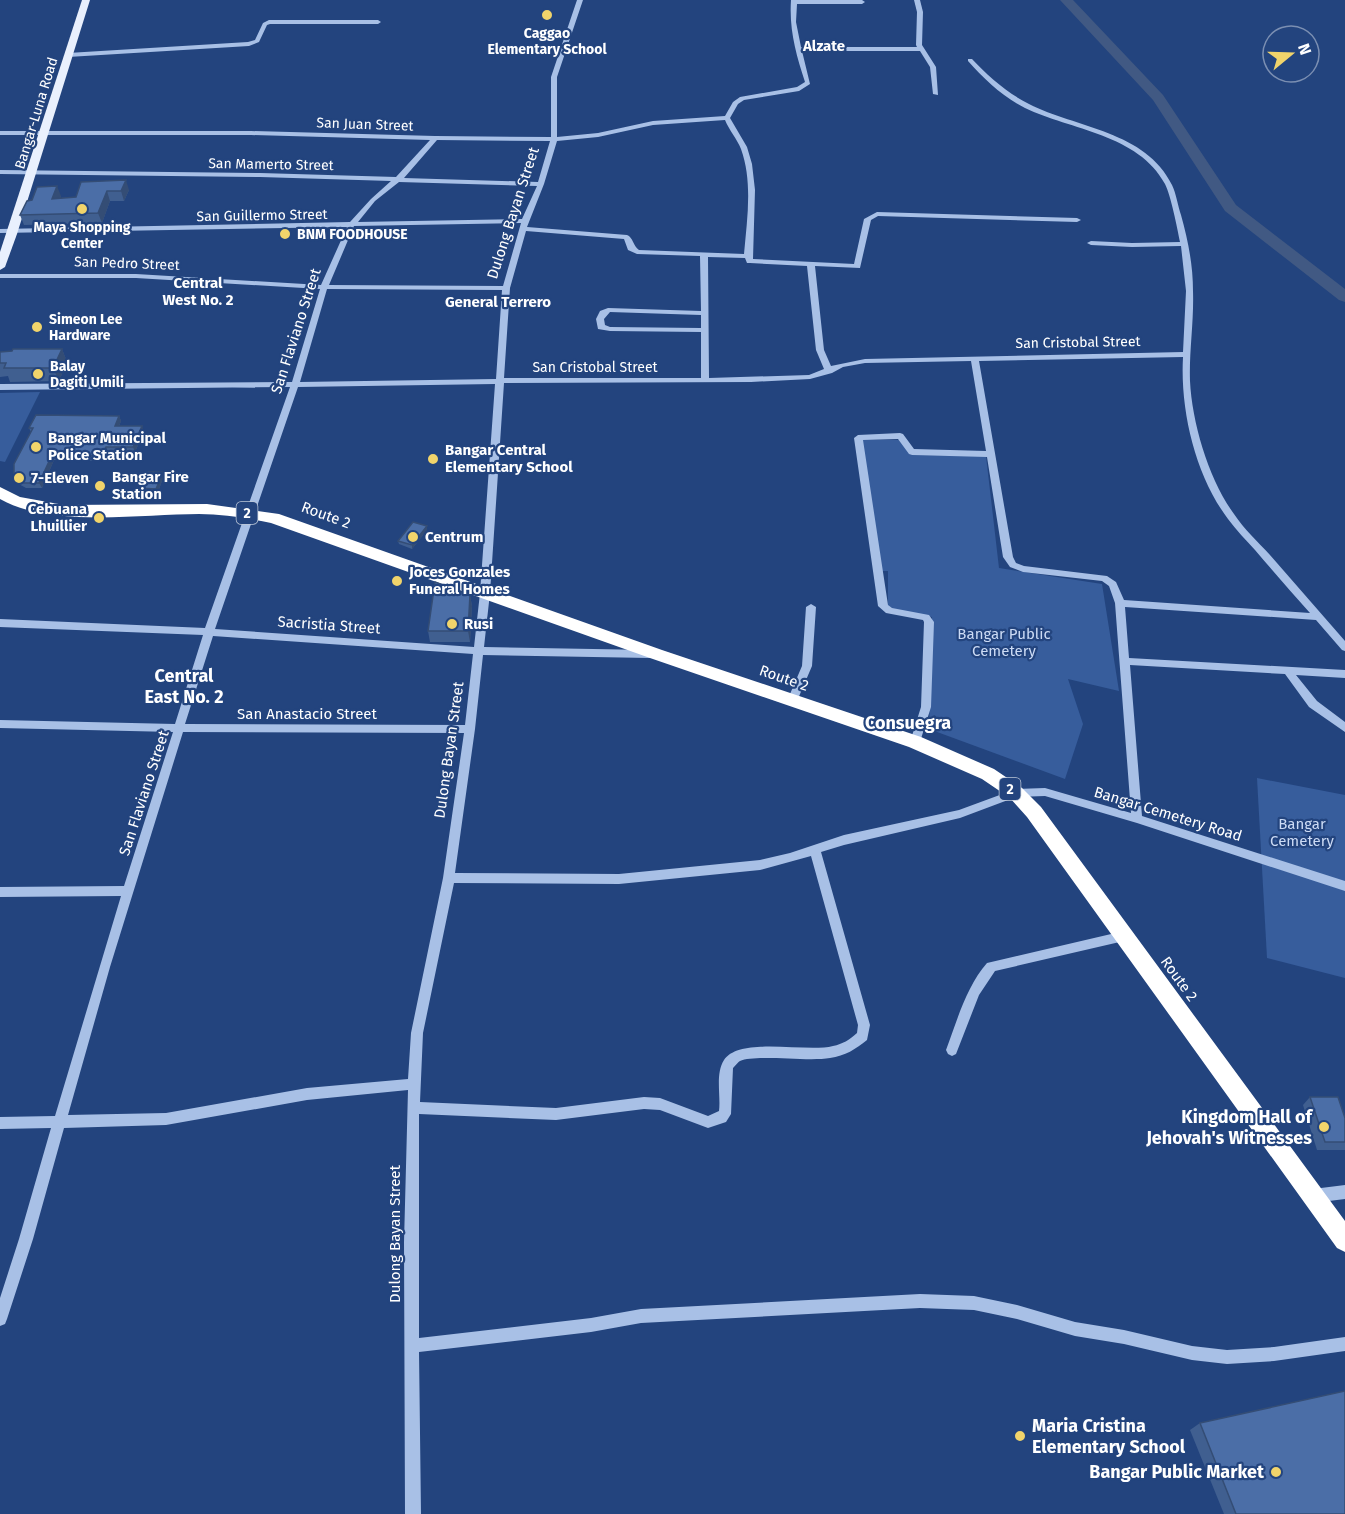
<svg xmlns="http://www.w3.org/2000/svg" width="1345" height="1514" viewBox="0 0 1345 1514" font-family="'Fira Sans',sans-serif">
	<style>
		.green { fill: #375d9c }
		.lines { fill: none; stroke-linecap: round; stroke-linejoin: round }
		.river { fill: #415983; fill-rule: evenodd }
		.minor { fill: #a8c0e6; fill-rule: evenodd }
		.major { fill: #e9f0fd; fill-rule: evenodd }
		.highway { fill: #fff; fill-rule: evenodd }
		.wall { fill: #405f90 }
		.shaded-wall { fill: #344d75 }
		.building { fill: #4b6ea7; stroke: #344d75; stroke-width: 1.5 }
		.poi-dot { fill: #f1d46b; stroke: #23447e; stroke-width: 2 }
		.labels { text-anchor: middle; stroke-width: 4.5; stroke-linejoin: round; paint-order: stroke }
		.far-poi-label { font-size: 14px; font-weight: bold; fill: #fff; stroke: #23447e; text-anchor: start }
		.far-street-label { font-size: 14px; fill: #fff; stroke: #23447e }
		.shield { fill: #23447e; stroke: #bdc7d8; stroke-width: 1.5 }
		.shield-label { font-size: 14px; font-weight: bold; fill: #fff }
		.far-quarter-label { font-size: 15px; font-weight: bold; fill: #fff; stroke: #23447e }
		.street-label { font-size: 15px; fill: #fff; stroke: #23447e }
		.poi-label { font-size: 15px; font-weight: bold; fill: #fff; stroke: #23447e; text-anchor: start }
		.park-label { font-size: 15px; fill: #ccdbf5; stroke: #23447e }
		.quarter-label { font-size: 18px; font-weight: bold; fill: #fff; stroke: #23447e }
		.near-poi-label { font-size: 18px; font-weight: bold; fill: #fff; stroke: #23447e; text-anchor: end }
	</style>
	<rect width="100%" height="100%" fill="#23447e"/>
	<g class="green">
		<path d="M40,392L5,462L0,461V393Z"/>
		<path d="M861,440H902L911,455L986,456L999,568L1102,584L1119,691L1068,679L1083,724L1065,779L929,729L932,617L888,609V571H881Z"/>
		<path d="M1257,778L1345,795V978L1267,958Z"/>
	</g>
	<g class="lines">
		<path class="river" d="M1060,0H1073L1163,95L1236,205L1345,289V302L1339,300L1225,211L1153,100Z"/>
		<g class="minor">
			<path d="M577,0H583L557,77V137L598,133L653,121L725,116L733,102L740,97L797,87L805,82C796,54 789,30 791,0H862L865,2L862,4H797L796,22L801,47H917L916,45L917,12L914,0H920L923,12L922,45L936,67L938,95L933,94L930,67L920,51H802L810,84L799,91L744,100L738,104L730,118L747,147L752,164L755,190L753,259L854,264L864,219L877,212L1077,218L1081,220L1077,222L878,216L871,220L860,268L815,266L824,350L831,366L865,359L1183,352L1186,291L1181,246L1132,247L1091,245L1087,243L1091,241L1132,243L1180,242C1177,227 1171,196 1165,184C1138,134 1071,130 1025,108C1003,97 984,79 968,61V59H972C988,76 1007,93 1029,104C1076,128 1146,131 1172,185C1176,193 1178,206 1181,215C1188,240 1193,265 1193,291C1194,322 1189,351 1190,381C1192,423 1209,480 1234,514C1244,529 1258,542 1270,555C1295,584 1320,612 1345,641V651L1342,650L1316,620L1125,607L1129,658L1345,670V678L1296,675L1317,701L1345,722V732L1309,707L1285,674L1130,665L1142,816L1345,881V891L1137,823L1045,796L1016,797L960,818L844,845L821,852L870,1025L867,1040C856,1049 845,1056 830,1058C808,1062 755,1054 740,1061C738,1062 735,1066 733,1068L731,1114L726,1122L708,1128L660,1110L644,1109L556,1120L419,1114V1338L591,1318L641,1309L920,1294L974,1296L1017,1305L1075,1322L1124,1330L1192,1346L1227,1350L1274,1347L1345,1337V1351L1274,1361L1227,1364L1192,1360L1124,1344L1075,1336L1017,1319L974,1310L920,1308L641,1323L591,1332L419,1352L421,1514H405L404,1242L408,1090L307,1100L166,1125L64,1128L33,1239L7,1319L5,1324L0,1326V1298L19,1239L51,1128L0,1129V1117L55,1116L121,896L0,897V887L124,886L173,732L0,728V720L175,724L203,635L0,627V619L205,628L290,387L0,390V384L292,382L320,289L136,278H0V274H136L321,285L347,227L0,233V229L350,222L371,199L391,181L260,177L0,174V170L260,173L396,177L430,140L251,135H0V131H251L435,136L551,137V77ZM725,120C729,130 737,139 741,149C753,182 747,220 744,254L639,250C633,246 633,237 627,235L527,227L544,184L557,141L598,137L653,125ZM437,140L550,141L538,182L404,178ZM399,182L537,186L522,219L358,222L375,201ZM521,223L503,286L329,285L354,226ZM526,231L624,239L628,250L637,254L700,256L701,311L608,308L600,311L596,319L598,329L610,331L701,332V378H504L510,288ZM708,257L745,258L747,263H750L807,266L816,350L824,369L809,375L709,378ZM327,289L502,290L496,379L300,382ZM610,312L701,315V328L610,327L605,325L604,319ZM1183,357C1180,410 1195,475 1228,519C1236,530 1246,540 1255,550C1273,571 1291,592 1310,613L1124,600L1116,582L1107,576L1024,566L1016,563L1013,557L979,361ZM971,361L986,451L914,449L903,434L900,433L858,435L854,438L878,606L886,613L923,620L924,622L921,707L910,742L911,745H919L931,707L934,622L929,615L892,608L888,605L863,440L898,439L909,454L912,455L987,457L1003,557L1010,567L1023,572L1102,581L1109,586L1115,603L1131,813L1045,788L1016,789L959,810L844,835L790,853L760,860L619,874L455,873L475,729L483,655L650,658L655,654L650,650L484,647L490,593L504,383L751,382L810,379L832,373L843,367L865,363ZM495,384L480,593L474,647L215,629L298,387ZM213,636L473,654L465,725L185,724ZM183,732L464,733L443,878L411,1033L408,1079L307,1088L166,1113L68,1115L110,967ZM811,856L858,1025L857,1033C849,1040 843,1044 833,1046C807,1053 739,1036 724,1060C715,1074 721,1096 719,1111L708,1116L660,1098L644,1097L556,1108L420,1102L423,1033L454,883L619,884L760,870Z"/>
			<path d="M269,20H378L381,22L378,24H270L267,25L259,42L249,46L68,57L65,55L68,53L248,42L255,40L263,23Z"/>
			<path d="M811,604L816,607L812,666L797,701L792,705L787,701L802,666L806,607Z"/>
			<path d="M1124,931L1128,932L1130,936L1128,940L1124,941L995,971L979,995L956,1054L952,1056L948,1054L946,1050C957,1021 966,987 987,963Z"/>
			<path d="M1345,1185V1199L1313,1203L1308,1201L1306,1196L1308,1191L1313,1189Z"/>
		</g>
		<path class="major" d="M82,0H90L17,234L5,267L0,270V252Z"/>
		<path class="highway" d="M0,487L20,497L64,505L207,504L279,514L662,650L921,737L994,769L1022,788L1041,807L1345,1221V1252L1337,1248L1027,817L1010,798L982,779L909,747L650,658L271,523C247,518 223,514 199,514C142,514 50,528 0,499Z"/>
	</g>
	<g class="wall">
		<path d="M81,182L129,190L124,201H110L102,223L24,225L20,215L32,200L61,196L60,198L76,197Z"/>
		<path d="M62,349L67,362L59,381L10,382L8,376L0,377V352Z"/>
		<path d="M119,416L121,421L119,426L144,431L135,452H108L104,461L54,460L42,488H26L17,483L14,478L31,432L29,428Z"/>
		<path d="M163,472L164,475L158,492H141L139,488Z"/>
		<path d="M427,530L412,549L399,544L398,541Z"/>
		<path d="M470,595L472,606L470,642H430L428,631Z"/>
		<path d="M1310,1097L1345,1118V1150H1317L1303,1105Z"/>
		<path d="M1200,1423L1345,1514H1224L1190,1430Z"/>
	</g>
	<g class="shaded-wall">
		<path d="M126,180L129,190L124,201L121,191Z"/>
		<path d="M57,186L61,196L56,209L52,199Z"/>
		<path d="M107,191L110,201L102,223L98,213Z"/>
		<path d="M62,349L67,362L59,381L53,368Z"/>
		<path d="M119,416L121,421L117,431L115,426Z"/>
		<path d="M142,426L144,431L135,452L133,447Z"/>
		<path d="M106,447L108,452L104,461L102,456Z"/>
		<path d="M52,455L54,460L42,488L39,483Z"/>
		<path d="M163,472L164,475L158,492L156,489Z"/>
		<path d="M427,526V530L412,549V545Z"/>
		<path d="M470,595L472,606L470,642L468,631Z"/>
	</g>
	<g class="building">
		<path d="M126,180L121,191H107L98,213L20,215L27,201L32,200L37,187L57,186L52,199L76,197L81,182Z"/>
		<path d="M13,349H62L53,368H4L6,363H0V352L12,351Z"/>
		<path d="M36,415L119,416L115,426H142L133,447H106L102,456L52,455L39,483H24L14,478V464L33,428H29Z"/>
		<path d="M146,472H163L156,489L139,488Z"/>
		<path d="M413,522L427,526L412,545L398,541Z"/>
		<path d="M435,582L470,595L468,631H428Z"/>
		<path d="M1310,1097H1338L1345,1118V1142H1325Z"/>
		<path d="M1345,1391V1514H1236L1200,1423Z"/>
	</g>
	<g class="poi-dot">
		<circle cx="547" cy="15" r="6"/>
		<circle cx="82" cy="209" r="6"/>
		<circle cx="285" cy="234" r="6"/>
		<circle cx="37" cy="327" r="6"/>
		<circle cx="38" cy="374" r="6"/>
		<circle cx="36" cy="447" r="6"/>
		<circle cx="433" cy="459" r="6"/>
		<circle cx="19" cy="478" r="6"/>
		<circle cx="100" cy="486" r="6"/>
		<circle cx="99" cy="518" r="6"/>
		<circle cx="413" cy="537" r="6"/>
		<circle cx="397" cy="581" r="6"/>
		<circle cx="452" cy="624" r="6"/>
		<circle cx="1324" cy="1127" r="6"/>
		<circle cx="1020" cy="1436" r="6"/>
		<circle cx="1276" cy="1472" r="6"/>
	</g>
	<g class="labels">
		<g class="far-poi-label">
			<text x="547" y="38" text-anchor="middle">Caggao<tspan x="547" dy="16">Elementary School</tspan></text>
			<text x="82" y="232" text-anchor="middle">Maya Shopping<tspan x="82" dy="16">Center</tspan></text>
			<text x="297" y="239">BNM FOODHOUSE</text>
			<text x="49" y="324">Simeon Lee<tspan x="49" dy="16">Hardware</tspan></text>
			<text x="50" y="371">Balay<tspan x="50" dy="16">Dagiti Umili</tspan></text>
		</g>
		<g class="far-street-label">
			<text transform="translate(36 113) rotate(-73)" y="5">Bangar-Luna Road</text>
			<text transform="translate(365 124) rotate(2)" y="5">San Juan Street</text>
			<text transform="translate(271 164) rotate(1)" y="5">San Mamerto Street</text>
			<text transform="translate(262 215) rotate(-1)" y="5">San Guillermo Street</text>
			<text transform="translate(127 263) rotate(2)" y="5">San Pedro Street</text>
			<text transform="translate(1078 342) rotate(-1)" y="5">San Cristobal Street</text>
			<text x="595" y="372">San Cristobal Street</text>
		</g>
		<g class="shield">
			<rect x="236.5" y="502" width="21" height="22" rx="4.5"/>
			<rect x="999.5" y="778" width="21" height="22" rx="4.5"/>
		</g>
		<g class="shield-label">
			<text x="247" y="518">2</text>
			<text x="1010" y="794">2</text>
		</g>
		<g class="far-quarter-label">
			<text x="824" y="51">Alzate</text>
			<text x="198" y="288">Central<tspan x="198" dy="17">West No. 2</tspan></text>
			<text x="498" y="307">General Terrero</text>
		</g>
		<g class="street-label">
			<text transform="translate(513 213) rotate(-72)" y="5">Dulong Bayan Street</text>
			<text transform="translate(296 331) rotate(-72)" y="5">San Flaviano Street</text>
			<text transform="translate(326 515) rotate(20)" y="5">Route 2</text>
			<text transform="translate(329 625) rotate(4)" y="5">Sacristia Street</text>
			<text transform="translate(784 678) rotate(19)" y="5">Route 2</text>
			<text x="307" y="719">San Anastacio Street</text>
			<text transform="translate(449 750) rotate(-82)" y="5">Dulong Bayan Street</text>
			<text transform="translate(144 793) rotate(-72)" y="5">San Flaviano Street</text>
			<text transform="translate(1168 814) rotate(17)" y="5">Bangar Cemetery Road</text>
			<text transform="translate(1179 979) rotate(54)" y="5">Route 2</text>
			<text transform="translate(395 1234) rotate(-90)" y="5">Dulong Bayan Street</text>
		</g>
		<g class="poi-label">
			<text x="48" y="443">Bangar Municipal<tspan x="48" dy="17">Police Station</tspan></text>
			<text x="445" y="455">Bangar Central<tspan x="445" dy="17">Elementary School</tspan></text>
			<text x="112" y="482">Bangar Fire<tspan x="112" dy="17">Station</tspan></text>
			<text x="31" y="483">7-Eleven</text>
			<text x="87" y="514" text-anchor="end">Cebuana<tspan x="87" dy="17">Lhuillier</tspan></text>
			<text x="425" y="542">Centrum</text>
			<text x="409" y="577">Joces Gonzales<tspan x="409" dy="17">Funeral Homes</tspan></text>
			<text x="464" y="629">Rusi</text>
		</g>
		<g class="park-label">
			<text x="1004" y="639">Bangar Public<tspan x="1004" dy="17">Cemetery</tspan></text>
			<text x="1302" y="829">Bangar<tspan x="1302" dy="17">Cemetery</tspan></text>
		</g>
		<g class="quarter-label">
			<text x="184" y="682">Central<tspan x="184" dy="21">East No. 2</tspan></text>
			<text x="908" y="729">Consuegra</text>
		</g>
		<g class="near-poi-label">
			<text x="1312" y="1123">Kingdom Hall of<tspan x="1312" dy="21">Jehovah's Witnesses</tspan></text>
			<text x="1032" y="1432" text-anchor="start">Maria Cristina<tspan x="1032" dy="21">Elementary School</tspan></text>
			<text x="1264" y="1478">Bangar Public Market</text>
		</g>
	</g>
	<g transform="translate(1291 54) rotate(71)"><circle r="28" fill="#23447e" stroke="#7b8fb2" stroke-width="1.5"/>
	<path d="M0-4.5L10 22L0 15L-10 22Z" fill="#f1d46b"/>
	<text y="-9" font-size="16" font-weight="bold" text-anchor="middle" fill="#ffffff">N</text>
	</g>
</svg>
